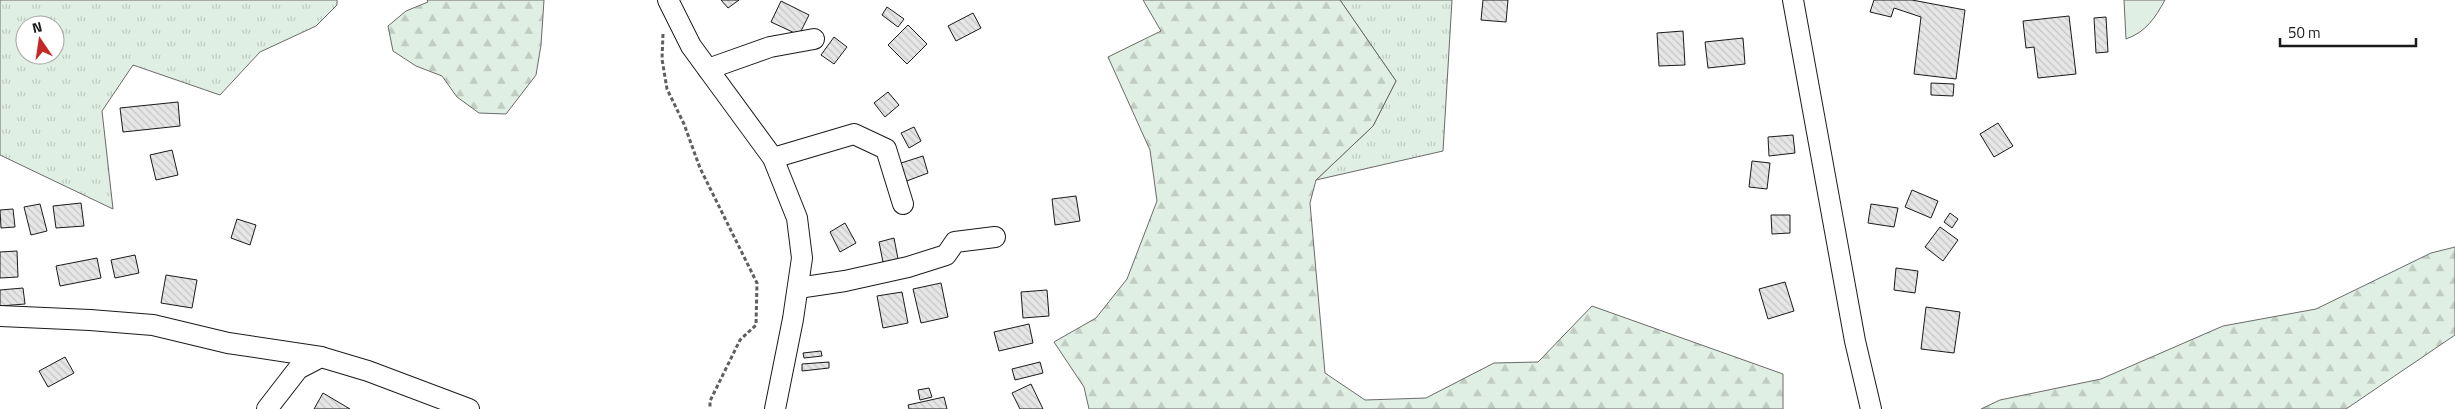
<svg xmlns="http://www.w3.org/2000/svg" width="2455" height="409" viewBox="0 0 2455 409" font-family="'Titillium Web',sans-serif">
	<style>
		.grass { fill: url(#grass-tufts); stroke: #6a6a6a; fill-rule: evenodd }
		.forest { fill: url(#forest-firs); stroke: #6a6a6a }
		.pitch { fill: #e0efe3; stroke: #6a6a6a }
		.building { fill: url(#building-back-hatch); stroke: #1a1a1a }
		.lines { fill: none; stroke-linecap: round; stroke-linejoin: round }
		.minor-casing { stroke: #1a1a1a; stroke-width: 22 }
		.path { stroke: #5f5f5f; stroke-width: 3; stroke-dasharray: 4 2.5; stroke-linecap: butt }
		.minor { stroke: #fff; stroke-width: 20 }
	</style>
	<defs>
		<pattern id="grass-tufts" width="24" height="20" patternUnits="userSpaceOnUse" patternTransform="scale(1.25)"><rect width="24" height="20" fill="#e0efe3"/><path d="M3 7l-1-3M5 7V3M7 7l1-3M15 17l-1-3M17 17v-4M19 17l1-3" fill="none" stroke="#c0ccc2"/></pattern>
		<pattern id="forest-firs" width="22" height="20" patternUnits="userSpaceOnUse" patternTransform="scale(1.25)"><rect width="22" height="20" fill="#e0efe3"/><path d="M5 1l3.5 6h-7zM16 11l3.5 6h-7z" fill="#c0ccc2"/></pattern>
		<pattern id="building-back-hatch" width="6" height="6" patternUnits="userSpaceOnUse" patternTransform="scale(1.25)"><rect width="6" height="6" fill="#e6e6e6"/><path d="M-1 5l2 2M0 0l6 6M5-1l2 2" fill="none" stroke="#c5c5c5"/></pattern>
	</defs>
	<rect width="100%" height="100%" fill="#fff"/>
	<g class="grass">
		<path d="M0,0H337V5L316,26L260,52L220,95L133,65L102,111L113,209L0,155ZM25,25H55V55H25Z"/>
		<path d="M1340,0H1452L1443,151L1316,180L1373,126L1396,81Z"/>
	</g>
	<g class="forest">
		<path d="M427,0H544L541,45L536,75L506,114L479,113L457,97L442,76L416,66L393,51L388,26L406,11L428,2Z"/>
		<path d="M1143,0H1340L1396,81L1373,126L1316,180L1310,203L1325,373L1365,400L1426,398L1494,363L1538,362L1592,306L1783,374V409H1089L1084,387L1054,342L1096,318L1127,279L1157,201L1150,150L1108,57L1161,31Z"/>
		<path d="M2455,247V335L2346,409H1981L2000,400L2101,379L2223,326L2316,309L2431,253Z"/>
	</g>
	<path class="pitch" d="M2124,0H2165C2155,18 2146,32 2126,39Z"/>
	<g class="building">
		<path d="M721,0H739L728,8Z"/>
		<path d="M1483,0H1508L1506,22L1481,20Z"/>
		<path d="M1874,0H1912L1965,10L1956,79L1914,74L1921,17L1894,8L1891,17L1870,12Z"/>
		<path d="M781,1L809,15L799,35L771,22Z"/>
		<path d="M887,7L904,19L898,27L882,15Z"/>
		<path d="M973,13L981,28L956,41L948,26Z"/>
		<path d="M2069,16L2076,74L2038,78L2034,47L2026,48L2023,21Z"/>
		<path d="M2106,17L2108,52L2096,53L2094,18Z"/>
		<path d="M908,25L927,44L907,64L888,45Z"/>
		<path d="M1683,31L1685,65L1659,66L1657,33Z"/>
		<path d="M834,37L847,47L834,64L821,55Z"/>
		<path d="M1743,38L1745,64L1708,68L1705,42Z"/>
		<path d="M1931,83L1954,84L1953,96L1931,95Z"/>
		<path d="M888,92L899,105L885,117L874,103Z"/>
		<path d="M178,102L180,126L123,132L120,108Z"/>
		<path d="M1998,123L2013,146L1994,157L1980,134Z"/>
		<path d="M914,127L921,141L909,148L901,133Z"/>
		<path d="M1793,135L1795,153L1769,156L1768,137Z"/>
		<path d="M172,150L178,175L156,180L150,155Z"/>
		<path d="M923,156L928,173L904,182L898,164Z"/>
		<path d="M1752,161L1770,163L1767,189L1749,187Z"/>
		<path d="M1912,190L1938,201L1931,218L1905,207Z"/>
		<path d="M1076,196L1080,221L1055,225L1052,199Z"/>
		<path d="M81,203L84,226L56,228L53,206Z"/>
		<path d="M40,204L47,231L31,235L24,207Z"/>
		<path d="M1871,204L1898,208L1894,227L1868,223Z"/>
		<path d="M13,209L15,227L1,228L0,210Z"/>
		<path d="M1950,213L1958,219L1952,228L1944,222Z"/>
		<path d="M1771,215H1790V233L1772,234Z"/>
		<path d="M237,219L256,225L250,245L231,238Z"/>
		<path d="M845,223L856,243L840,252L830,232Z"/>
		<path d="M1940,227L1958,240L1943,261L1925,247Z"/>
		<path d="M894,238L899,264L884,267L879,242Z"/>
		<path d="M17,251L18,277L0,278V252Z"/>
		<path d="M135,255L139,273L115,278L111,260Z"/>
		<path d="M97,258L101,278L60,286L56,266Z"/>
		<path d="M1896,268L1918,271L1915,293L1894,290Z"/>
		<path d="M166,275L197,280L192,308L161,303Z"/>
		<path d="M1785,282L1794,311L1768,319L1759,289Z"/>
		<path d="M941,283L948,317L921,323L913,289Z"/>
		<path d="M23,288L25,304L0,306V290Z"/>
		<path d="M1047,290L1049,316L1023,318L1021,292Z"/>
		<path d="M902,292L908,323L883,328L877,296Z"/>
		<path d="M1926,307L1960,312L1954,353L1921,349Z"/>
		<path d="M1029,324L1033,343L999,351L994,332Z"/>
		<path d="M821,351L822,356L804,358L803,353Z"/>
		<path d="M65,357L74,373L48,387L39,371Z"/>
		<path d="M829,362V368L802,371V364Z"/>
		<path d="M1040,362L1043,373L1015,380L1012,369Z"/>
		<path d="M1031,384L1043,409H1020L1012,393Z"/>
		<path d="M929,388L932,397L920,400L918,390Z"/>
		<path d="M323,393L350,409H314Z"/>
		<path d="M944,397L947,409H909L908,405Z"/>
	</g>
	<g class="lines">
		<defs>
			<g id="minor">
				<path d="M668,0L691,46L773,158L797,218L802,258L793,319L775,409"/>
				<path d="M1793,0L1855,341L1871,409"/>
				<path d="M708,69L770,47L814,39"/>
				<path d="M773,158L854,134L886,149L903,204"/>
				<path d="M798,288L845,281L908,267L946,255L955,242L995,237"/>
				<path d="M0,316L90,320L153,325L228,343L321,357L368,371L469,409"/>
				<path d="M267,409L298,369L321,357"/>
			</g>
		</defs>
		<use href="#minor" class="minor-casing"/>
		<path class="path" d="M663,34L662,59L667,89L684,124L700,168L757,283L756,325L740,340L710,401V409"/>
		<use href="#minor" class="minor"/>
	</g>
	<g transform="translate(40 40) rotate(347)"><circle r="24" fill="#ffffff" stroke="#a3a3a3"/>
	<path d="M0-4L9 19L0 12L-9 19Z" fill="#c62828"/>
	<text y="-8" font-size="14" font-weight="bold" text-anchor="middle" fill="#1a1a1a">N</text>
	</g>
	<path d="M2280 38v8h136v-8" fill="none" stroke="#1a1a1a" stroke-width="2.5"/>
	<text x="2288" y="38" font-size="15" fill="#1a1a1a" stroke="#ffffff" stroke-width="4" paint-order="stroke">50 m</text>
</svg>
